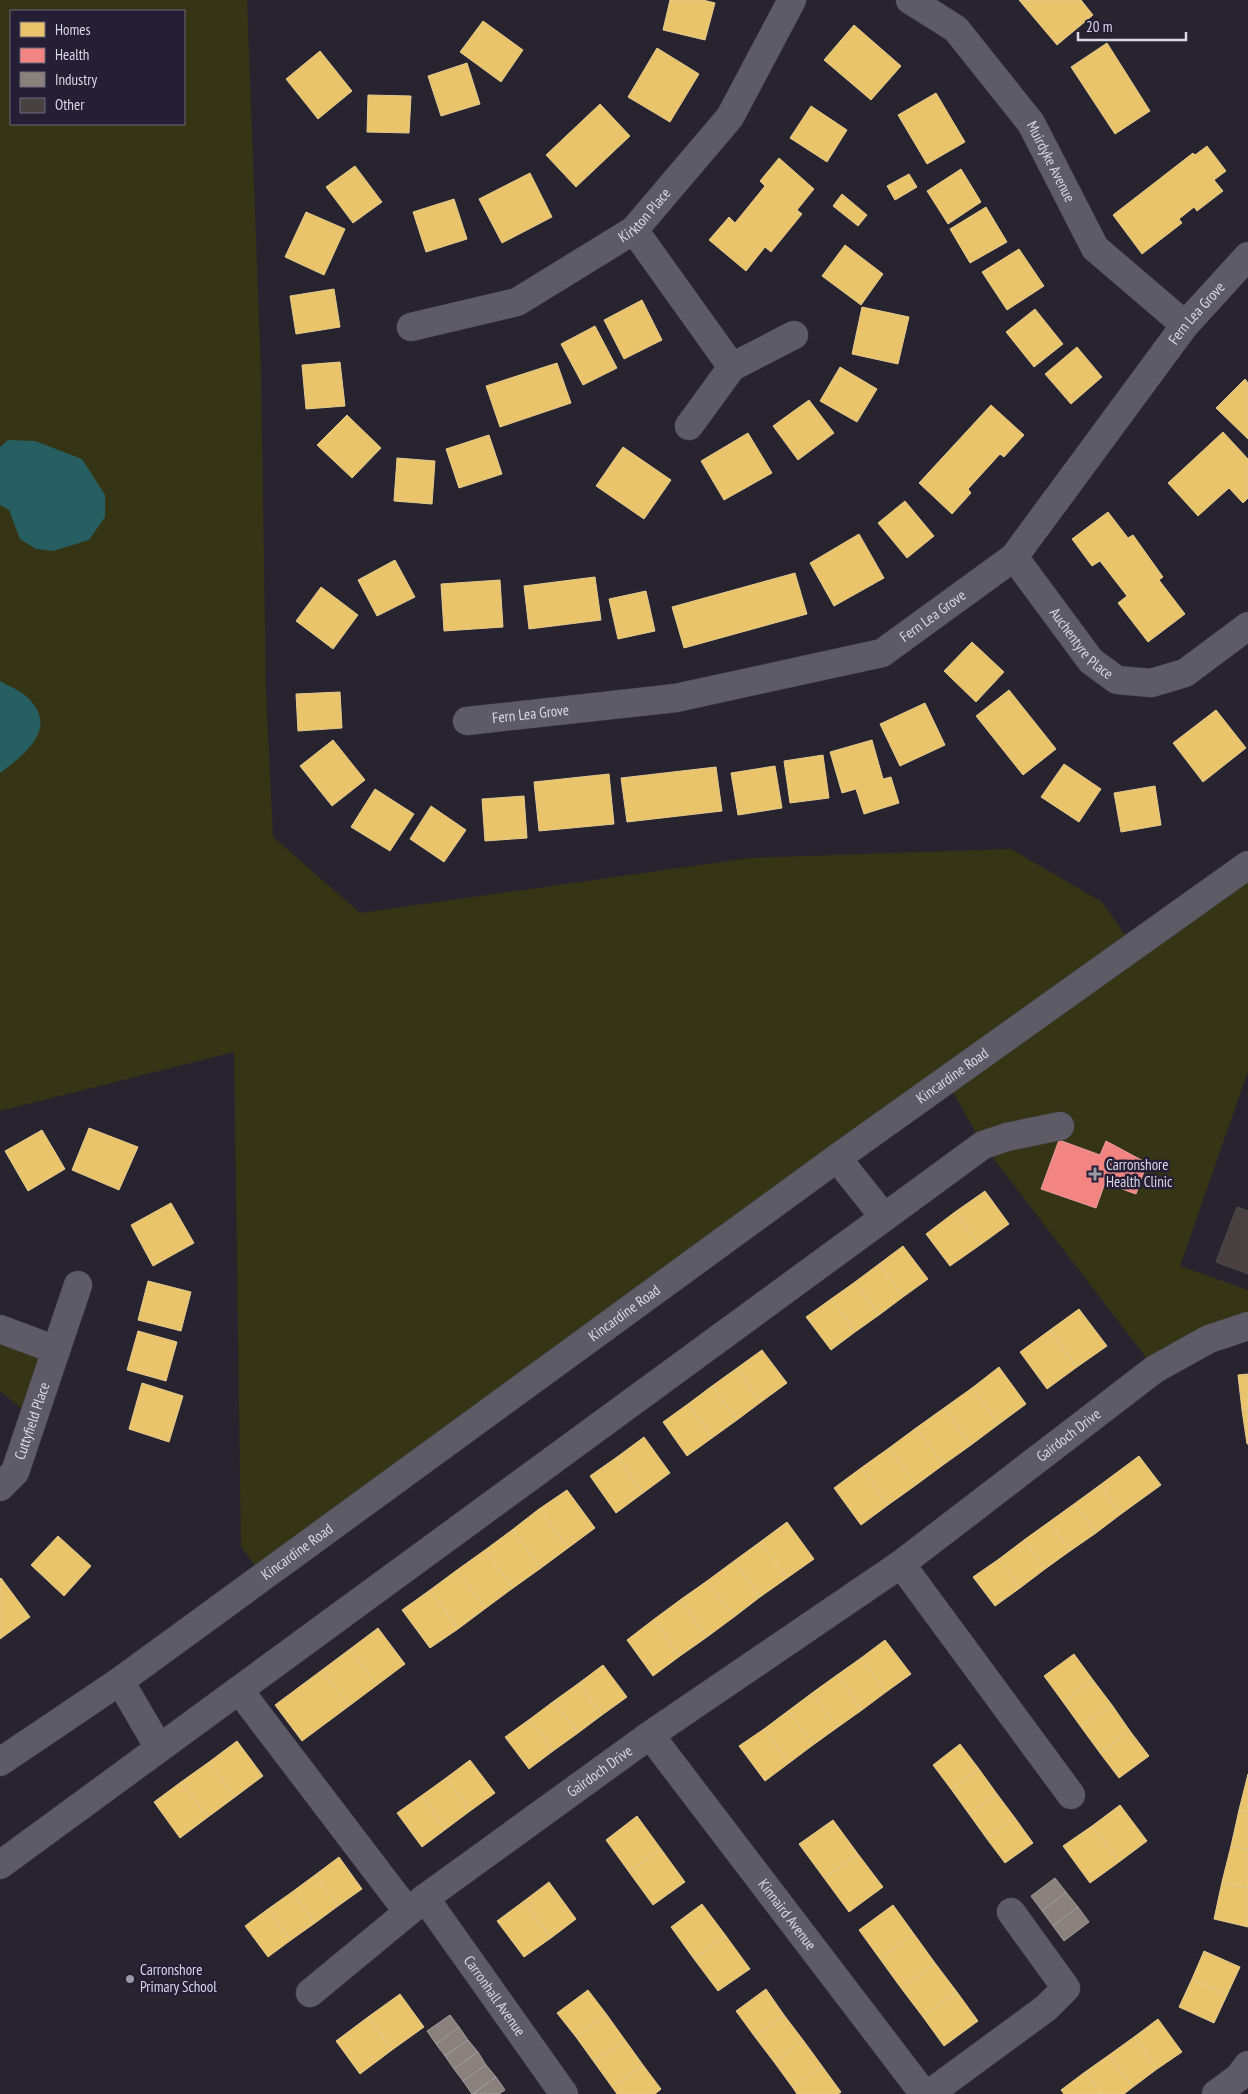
<svg xmlns="http://www.w3.org/2000/svg" width="1248" height="2094" viewBox="0 0 1248 2094" font-family="'PT Sans Narrow',sans-serif">
	<style>
		.green { fill: #353515; fill-rule: evenodd }
		.water { fill: #275e62 }
		.homes { fill: #e9c46a; stroke: #e4ca8f }
		.health { fill: #f28482; stroke: #eb9da0 }
		.industry { fill: #8a817c; stroke: #a29b9c }
		.building { fill: #494042; stroke: #514a4c }
		.lines { fill: none; stroke-linecap: round; stroke-linejoin: round }
		.minor-casing { stroke: #44424c; stroke-width: 29 }
		.minor { stroke: #5d5b65; stroke-width: 28 }
		.poi-dot { fill: #9b99a6; stroke: #241f34; stroke-width: 2 }
		.labels { text-anchor: middle; stroke-width: 5; stroke-linejoin: round; paint-order: stroke }
		.street-label { font-size: 15px; fill: #dad8e6; stroke: #241f34 }
		.poi-label { font-size: 15px; fill: #dad8e6; stroke: #241f34; text-anchor: start }
	</style>
	<rect width="100%" height="100%" fill="#27242f"/>
	<g class="green">
		<path d="M0,0H247L261,371L266,693L273,837L360,913L750,858L1011,849L1102,902L1133,946L1248,866V1071L1180,1266L1248,1290V1326L1155,1369L983,1145L946,1080L263,1578L241,1546L234,1052L0,1111ZM11,11H184V124H11Z"/>
		<path d="M0,1329L56,1350L33,1418L0,1391Z"/>
	</g>
	<g class="water">
		<path d="M8,440L35,441L82,459L105,495V517L89,540L53,551L36,549L20,539L9,510L0,505V447Z"/>
		<path d="M0,681C8,686 20,690 27,697C60,728 25,754 0,773Z"/>
	</g>
	<g class="homes">
		<path d="M670,0H703L715,3L705,40L663,30Z"/>
		<path d="M1019,0H1081L1093,15L1057,45Z"/>
		<path d="M483,21L523,50L501,82L460,52Z"/>
		<path d="M854,25L901,66L871,100L824,60Z"/>
		<path d="M1107,43L1150,111L1115,134L1071,67Z"/>
		<path d="M657,48L699,74L670,122L628,97Z"/>
		<path d="M320,51L352,91L318,119L286,79Z"/>
		<path d="M467,63L480,104L441,116L428,76Z"/>
		<path d="M936,93L965,142L927,164L898,115Z"/>
		<path d="M368,95L411,96L409,133L367,132Z"/>
		<path d="M600,104L630,136L576,187L546,155Z"/>
		<path d="M811,106L847,130L827,162L790,138Z"/>
		<path d="M1207,146L1226,171L1214,180L1223,191L1197,211L1194,207L1179,219L1182,223L1142,254L1113,215L1193,153L1195,155Z"/>
		<path d="M779,158L814,189L797,210L802,214L771,252L765,247L746,271L709,240L729,217L735,223L765,186L760,181Z"/>
		<path d="M355,166L382,202L353,223L326,187Z"/>
		<path d="M961,169L981,202L948,224L927,191Z"/>
		<path d="M530,173L552,217L502,243L479,199Z"/>
		<path d="M909,174L917,187L895,200L887,186Z"/>
		<path d="M842,194L867,215L858,226L833,206Z"/>
		<path d="M454,199L467,239L426,252L413,212Z"/>
		<path d="M986,207L1007,242L970,263L950,229Z"/>
		<path d="M306,212L345,229L324,275L285,257Z"/>
		<path d="M845,245L883,274L861,305L822,276Z"/>
		<path d="M1019,249L1044,286L1007,310L982,272Z"/>
		<path d="M334,289L340,327L296,334L290,296Z"/>
		<path d="M642,300L662,340L624,359L604,320Z"/>
		<path d="M862,307L909,317L898,364L852,354Z"/>
		<path d="M1035,309L1063,344L1034,367L1006,332Z"/>
		<path d="M595,326L617,368L583,385L561,344Z"/>
		<path d="M1077,347L1102,377L1071,404L1045,374Z"/>
		<path d="M340,362L345,406L306,409L302,365Z"/>
		<path d="M557,363L571,403L500,427L486,386Z"/>
		<path d="M840,367L877,389L857,422L820,401Z"/>
		<path d="M1245,379L1248,383V439L1216,408Z"/>
		<path d="M809,400L834,433L798,460L773,426Z"/>
		<path d="M991,405L1024,435L1004,457L1000,454L968,489L971,493L952,514L919,483Z"/>
		<path d="M347,415L381,448L352,478L317,445Z"/>
		<path d="M1223,432L1248,459V498L1243,503L1229,488L1198,516L1168,483Z"/>
		<path d="M748,433L772,473L724,500L701,461Z"/>
		<path d="M489,435L502,474L459,488L446,449Z"/>
		<path d="M623,447L671,480L644,519L596,486Z"/>
		<path d="M397,458L435,461L432,504L394,501Z"/>
		<path d="M905,501L934,536L907,558L878,523Z"/>
		<path d="M1108,512L1128,538L1133,535L1163,577L1159,580L1185,614L1148,642L1118,603L1127,596L1100,561L1092,566L1072,539Z"/>
		<path d="M859,534L884,578L834,606L810,563Z"/>
		<path d="M395,560L415,597L377,616L358,580Z"/>
		<path d="M795,573L807,614L684,648L672,607Z"/>
		<path d="M595,577L601,620L529,629L524,586Z"/>
		<path d="M500,580L503,627L444,631L441,584Z"/>
		<path d="M321,587L358,615L333,649L296,621Z"/>
		<path d="M646,591L655,631L618,639L609,599Z"/>
		<path d="M972,642L1004,672L976,702L944,671Z"/>
		<path d="M1009,690L1056,749L1023,775L976,716Z"/>
		<path d="M340,692L342,728L298,731L296,694Z"/>
		<path d="M925,703L945,745L900,766L880,724Z"/>
		<path d="M1216,710L1246,748L1203,782L1173,743Z"/>
		<path d="M333,740L365,780L332,806L300,766Z"/>
		<path d="M872,740L883,779L891,777L899,803L864,814L856,789L842,793L830,752Z"/>
		<path d="M823,755L829,798L790,803L784,761Z"/>
		<path d="M1064,764L1101,789L1079,822L1041,797Z"/>
		<path d="M775,766L782,808L738,815L731,773Z"/>
		<path d="M716,767L722,811L627,822L621,778Z"/>
		<path d="M609,774L614,824L539,831L534,782Z"/>
		<path d="M1155,786L1161,825L1121,832L1114,793Z"/>
		<path d="M375,789L414,814L390,851L351,827Z"/>
		<path d="M524,796L527,838L485,841L482,799Z"/>
		<path d="M431,806L466,830L444,862L410,839Z"/>
		<path d="M89,1128L138,1147L119,1190L72,1170Z"/>
		<path d="M42,1130L65,1169L28,1191L5,1151Z"/>
		<path d="M985,1191L1009,1224L980,1245L955,1212Z"/>
		<path d="M171,1203L194,1243L153,1266L131,1225Z"/>
		<path d="M955,1212L980,1245L950,1266L926,1234Z"/>
		<path d="M903,1246L928,1279L903,1297L879,1264Z"/>
		<path d="M879,1264L903,1297L879,1315L855,1282Z"/>
		<path d="M148,1281L191,1292L181,1331L138,1320Z"/>
		<path d="M855,1282L879,1315L855,1332L831,1299Z"/>
		<path d="M831,1299L855,1332L831,1350L806,1317Z"/>
		<path d="M1079,1309L1107,1346L1077,1367L1050,1330Z"/>
		<path d="M1050,1330L1077,1367L1047,1389L1020,1352Z"/>
		<path d="M138,1331L177,1342L166,1381L127,1370Z"/>
		<path d="M762,1350L787,1383L761,1402L737,1368Z"/>
		<path d="M999,1367L1026,1404L999,1424L972,1388Z"/>
		<path d="M737,1368L761,1402L737,1420L712,1386Z"/>
		<path d="M1248,1374V1409L1242,1410L1238,1375Z"/>
		<path d="M142,1383L183,1396L169,1442L129,1429Z"/>
		<path d="M712,1386L737,1420L712,1438L688,1404Z"/>
		<path d="M972,1388L999,1424L971,1445L944,1408Z"/>
		<path d="M688,1404L712,1438L687,1456L663,1422Z"/>
		<path d="M944,1408L971,1445L943,1465L916,1428Z"/>
		<path d="M1248,1409V1444H1247L1242,1410Z"/>
		<path d="M916,1428L943,1465L916,1485L889,1448Z"/>
		<path d="M644,1437L670,1473L643,1493L617,1457Z"/>
		<path d="M889,1448L916,1485L888,1505L861,1468Z"/>
		<path d="M1139,1456L1161,1485L1121,1514L1100,1485Z"/>
		<path d="M617,1457L643,1493L616,1513L590,1476Z"/>
		<path d="M861,1468L888,1505L861,1525L834,1488Z"/>
		<path d="M1100,1485L1121,1514L1096,1533L1074,1504Z"/>
		<path d="M567,1490L595,1528L568,1548L539,1509Z"/>
		<path d="M1074,1504L1096,1533L1070,1551L1049,1522Z"/>
		<path d="M539,1509L568,1548L541,1568L512,1530Z"/>
		<path d="M787,1522L814,1559L787,1578L760,1542Z"/>
		<path d="M1049,1522L1070,1551L1045,1569L1024,1540Z"/>
		<path d="M512,1530L541,1568L513,1588L485,1550Z"/>
		<path d="M58,1536L91,1566L64,1596L31,1565Z"/>
		<path d="M1024,1540L1045,1569L1020,1588L999,1559Z"/>
		<path d="M760,1542L787,1578L760,1597L734,1561Z"/>
		<path d="M485,1550L513,1588L486,1608L457,1570Z"/>
		<path d="M999,1559L1020,1588L995,1606L973,1577Z"/>
		<path d="M734,1561L760,1597L734,1617L707,1581Z"/>
		<path d="M457,1570L486,1608L458,1629L430,1590Z"/>
		<path d="M1,1578L30,1617L0,1639V1579Z"/>
		<path d="M707,1581L734,1617L707,1637L680,1600Z"/>
		<path d="M430,1590L458,1629L430,1648L402,1610Z"/>
		<path d="M680,1600L707,1637L680,1656L653,1620Z"/>
		<path d="M653,1620L680,1656L653,1676L627,1640Z"/>
		<path d="M378,1628L405,1664L377,1685L350,1649Z"/>
		<path d="M885,1640L911,1674L886,1692L861,1658Z"/>
		<path d="M350,1649L377,1685L349,1706L322,1670Z"/>
		<path d="M1074,1654L1093,1680L1063,1702L1044,1676Z"/>
		<path d="M861,1658L886,1692L862,1710L837,1675Z"/>
		<path d="M603,1665L627,1697L602,1715L579,1683Z"/>
		<path d="M322,1670L349,1706L302,1741L275,1705Z"/>
		<path d="M837,1675L862,1710L838,1727L812,1693Z"/>
		<path d="M1093,1680L1112,1705L1081,1727L1063,1702Z"/>
		<path d="M579,1683L602,1715L578,1733L554,1701Z"/>
		<path d="M812,1693L838,1727L813,1745L788,1711Z"/>
		<path d="M554,1701L578,1733L553,1751L530,1719Z"/>
		<path d="M1112,1705L1130,1731L1100,1753L1081,1727Z"/>
		<path d="M788,1711L813,1745L789,1763L764,1729Z"/>
		<path d="M530,1719L553,1751L529,1769L505,1737Z"/>
		<path d="M764,1729L789,1763L765,1781L739,1746Z"/>
		<path d="M1130,1731L1149,1756L1119,1778L1100,1753Z"/>
		<path d="M237,1741L263,1776L235,1797L209,1762Z"/>
		<path d="M960,1744L979,1769L951,1789L933,1765Z"/>
		<path d="M470,1760L495,1793L470,1811L446,1778Z"/>
		<path d="M209,1762L235,1797L208,1817L181,1782Z"/>
		<path d="M979,1769L997,1794L969,1814L951,1789Z"/>
		<path d="M1248,1774V1812L1239,1810Z"/>
		<path d="M446,1778L470,1811L446,1829L421,1796Z"/>
		<path d="M181,1782L208,1817L180,1838L154,1802Z"/>
		<path d="M997,1794L1015,1818L987,1839L969,1814Z"/>
		<path d="M421,1796L446,1829L422,1847L397,1813Z"/>
		<path d="M1120,1805L1147,1841L1119,1862L1092,1826Z"/>
		<path d="M1239,1810L1248,1812V1850L1231,1846Z"/>
		<path d="M637,1816L661,1849L629,1872L606,1840Z"/>
		<path d="M1015,1818L1033,1843L1005,1863L987,1839Z"/>
		<path d="M833,1820L858,1854L824,1878L799,1844Z"/>
		<path d="M1092,1826L1119,1862L1090,1883L1063,1846Z"/>
		<path d="M1231,1846L1248,1850V1888L1222,1882Z"/>
		<path d="M661,1849L685,1882L653,1905L629,1872Z"/>
		<path d="M858,1854L883,1887L849,1912L824,1878Z"/>
		<path d="M339,1857L362,1889L338,1906L315,1875Z"/>
		<path d="M315,1875L338,1906L315,1923L292,1892Z"/>
		<path d="M549,1882L576,1919L551,1938L524,1901Z"/>
		<path d="M1222,1882L1248,1888V1927L1214,1919Z"/>
		<path d="M292,1892L315,1923L291,1940L268,1909Z"/>
		<path d="M524,1901L551,1938L524,1957L497,1921Z"/>
		<path d="M702,1904L726,1936L694,1959L671,1927Z"/>
		<path d="M893,1905L914,1934L880,1959L859,1930Z"/>
		<path d="M268,1909L291,1940L268,1957L245,1926Z"/>
		<path d="M914,1934L935,1963L901,1988L880,1959Z"/>
		<path d="M726,1936L750,1969L718,1991L694,1959Z"/>
		<path d="M1204,1951L1240,1967L1227,1995L1192,1979Z"/>
		<path d="M935,1963L957,1992L923,2017L901,1988Z"/>
		<path d="M1192,1979L1227,1995L1214,2023L1179,2007Z"/>
		<path d="M766,1989L784,2015L755,2037L736,2011Z"/>
		<path d="M588,1990L607,2015L576,2037L557,2013Z"/>
		<path d="M957,1992L978,2021L944,2046L923,2017Z"/>
		<path d="M400,1994L424,2027L392,2050L368,2017Z"/>
		<path d="M607,2015L625,2040L594,2062L576,2037Z"/>
		<path d="M784,2015L803,2040L774,2062L755,2037Z"/>
		<path d="M368,2017L392,2050L360,2074L336,2041Z"/>
		<path d="M1158,2019L1182,2052L1157,2069L1134,2037Z"/>
		<path d="M1134,2037L1157,2069L1133,2087L1109,2055Z"/>
		<path d="M625,2040L643,2065L612,2087L594,2062Z"/>
		<path d="M803,2040L822,2066L793,2088L774,2062Z"/>
		<path d="M1109,2055L1133,2087L1124,2094H1101L1085,2072Z"/>
		<path d="M643,2065L661,2089L655,2094H617L612,2087Z"/>
		<path d="M822,2066L841,2092L838,2094H797L793,2088Z"/>
		<path d="M1085,2072L1101,2094H1064L1061,2090Z"/>
	</g>
	<path class="health" d="M1059,1140L1100,1155L1106,1141L1147,1163L1136,1194L1105,1183L1096,1208L1041,1189Z"/>
	<g class="industry">
		<path d="M1055,1878L1066,1892L1042,1911L1031,1896Z"/>
		<path d="M1066,1892L1078,1907L1053,1926L1042,1911Z"/>
		<path d="M1078,1907L1089,1922L1064,1941L1053,1926Z"/>
		<path d="M450,2015L459,2027L436,2044L427,2031Z"/>
		<path d="M459,2027L468,2040L445,2056L436,2044Z"/>
		<path d="M468,2040L478,2052L454,2069L445,2056Z"/>
		<path d="M478,2052L486,2065L463,2081L454,2069Z"/>
		<path d="M486,2065L496,2077L472,2094L463,2081Z"/>
		<path d="M496,2077L505,2090L499,2094H473Z"/>
	</g>
	<path class="building" d="M1237,1207L1248,1211V1274L1216,1262Z"/>
	<g class="lines">
		<defs>
			<g id="minor">
				<path id="s1" d="M910,0L956,29L1031,123L1095,248L1185,325"/>
				<path d="M634,230L732,367"/>
				<path id="s2" d="M411,327L517,302L634,230L730,117L792,0"/>
				<path d="M689,426L732,367L794,335"/>
				<path id="s3" d="M1014,557L1091,661L1117,680L1151,683L1185,673L1248,626"/>
				<path id="s4" d="M467,721L676,698L882,653L1014,557L1185,325L1248,256"/>
				<path d="M837,1158L884,1217"/>
				<path d="M0,1329L56,1350"/>
				<path id="s5" d="M0,1487L15,1472L78,1285"/>
				<path d="M901,1564L1071,1795"/>
				<path d="M120,1681L159,1748"/>
				<path d="M239,1690L408,1912"/>
				<path id="s6" d="M650,1735L924,2094"/>
				<path id="s7" d="M0,1762L120,1681L837,1158L1248,865"/>
				<path d="M0,1865L983,1145L1007,1137L1060,1126"/>
				<path id="s8" d="M425,1898L564,2094"/>
				<path id="s9" d="M310,1993L425,1898L650,1735L901,1564L1155,1369L1209,1339L1248,1326"/>
				<path d="M929,2094L1046,2008L1066,1988L1011,1912"/>
				<path d="M1216,2094L1239,2077L1248,2065"/>
			</g>
		</defs>
		<use href="#minor" class="minor-casing"/>
		<use href="#minor" class="minor"/>
	</g>
	<g class="poi-dot">
		<path d="M1092.5 1166.5h5v5h5v5h-5v5h-5v-5h-5v-5h5z"/>
		<circle cx="130" cy="1979" r="5"/>
	</g>
	<g class="labels">
		<g class="street-label">
			<text dy="5" stroke="none"><textPath href="#s1" startOffset="218">Muirdyke Avenue</textPath></text>
			<text dy="5" stroke="none"><textPath href="#s2" startOffset="264">Kirkton Place</textPath></text>
			<text dy="5" stroke="none"><textPath href="#s4" startOffset="889">Fern Lea Grove</textPath></text>
			<text dy="5" stroke="none"><textPath href="#s4" startOffset="484">Fern Lea Grove</textPath></text>
			<text dy="5" stroke="none"><textPath href="#s3" startOffset="110">Auchentyre Place</textPath></text>
			<text dy="5" stroke="none"><textPath href="#s4" startOffset="64">Fern Lea Grove</textPath></text>
			<text dy="5" stroke="none"><textPath href="#s7" startOffset="1174">Kincardine Road</textPath></text>
			<text dy="5" stroke="none"><textPath href="#s7" startOffset="769">Kincardine Road</textPath></text>
			<text dy="5" stroke="none"><textPath href="#s5" startOffset="75">Cuttyfield Place</textPath></text>
			<text dy="5" stroke="none"><textPath href="#s9" startOffset="942">Gairdoch Drive</textPath></text>
			<text dy="5" stroke="none"><textPath href="#s7" startOffset="364">Kincardine Road</textPath></text>
			<text dy="5" stroke="none"><textPath href="#s9" startOffset="365">Gairdoch Drive</textPath></text>
			<text dy="5" stroke="none"><textPath href="#s6" startOffset="226">Kinnaird Avenue</textPath></text>
			<text dy="5" stroke="none"><textPath href="#s8" startOffset="120">Carronhall Avenue</textPath></text>
		</g>
		<g class="poi-label">
			<text x="1106" y="1170">Carronshore<tspan x="1106" dy="17">Health Clinic</tspan></text>
			<text x="140" y="1975">Carronshore<tspan x="140" dy="17">Primary School</tspan></text>
		</g>
	</g>
	<rect x="10" y="10" width="175" height="115" fill="#241f34" stroke="#6d697b"/>
	<rect x="20" y="22" width="25" height="15" fill="#e9c46a" stroke="#6d697b"/>
	<text x="55" y="35" font-size="15" fill="#dad8e6">Homes</text>
	<rect x="20" y="48" width="25" height="15" fill="#f28482" stroke="#6d697b"/>
	<text x="55" y="60" font-size="15" fill="#dad8e6">Health</text>
	<rect x="20" y="72" width="25" height="15" fill="#8a817c" stroke="#6d697b"/>
	<text x="55" y="85" font-size="15" fill="#dad8e6">Industry</text>
	<rect x="20" y="98" width="25" height="15" fill="#494042" stroke="#6d697b"/>
	<text x="55" y="110" font-size="15" fill="#dad8e6">Other</text>
	<path d="M1078 32v8h108v-8" fill="none" stroke="#dad8e6" stroke-width="2.5"/>
	<text x="1086" y="32" font-size="15" fill="#dad8e6" stroke="#241f34" stroke-width="4" paint-order="stroke">20 m</text>
</svg>
